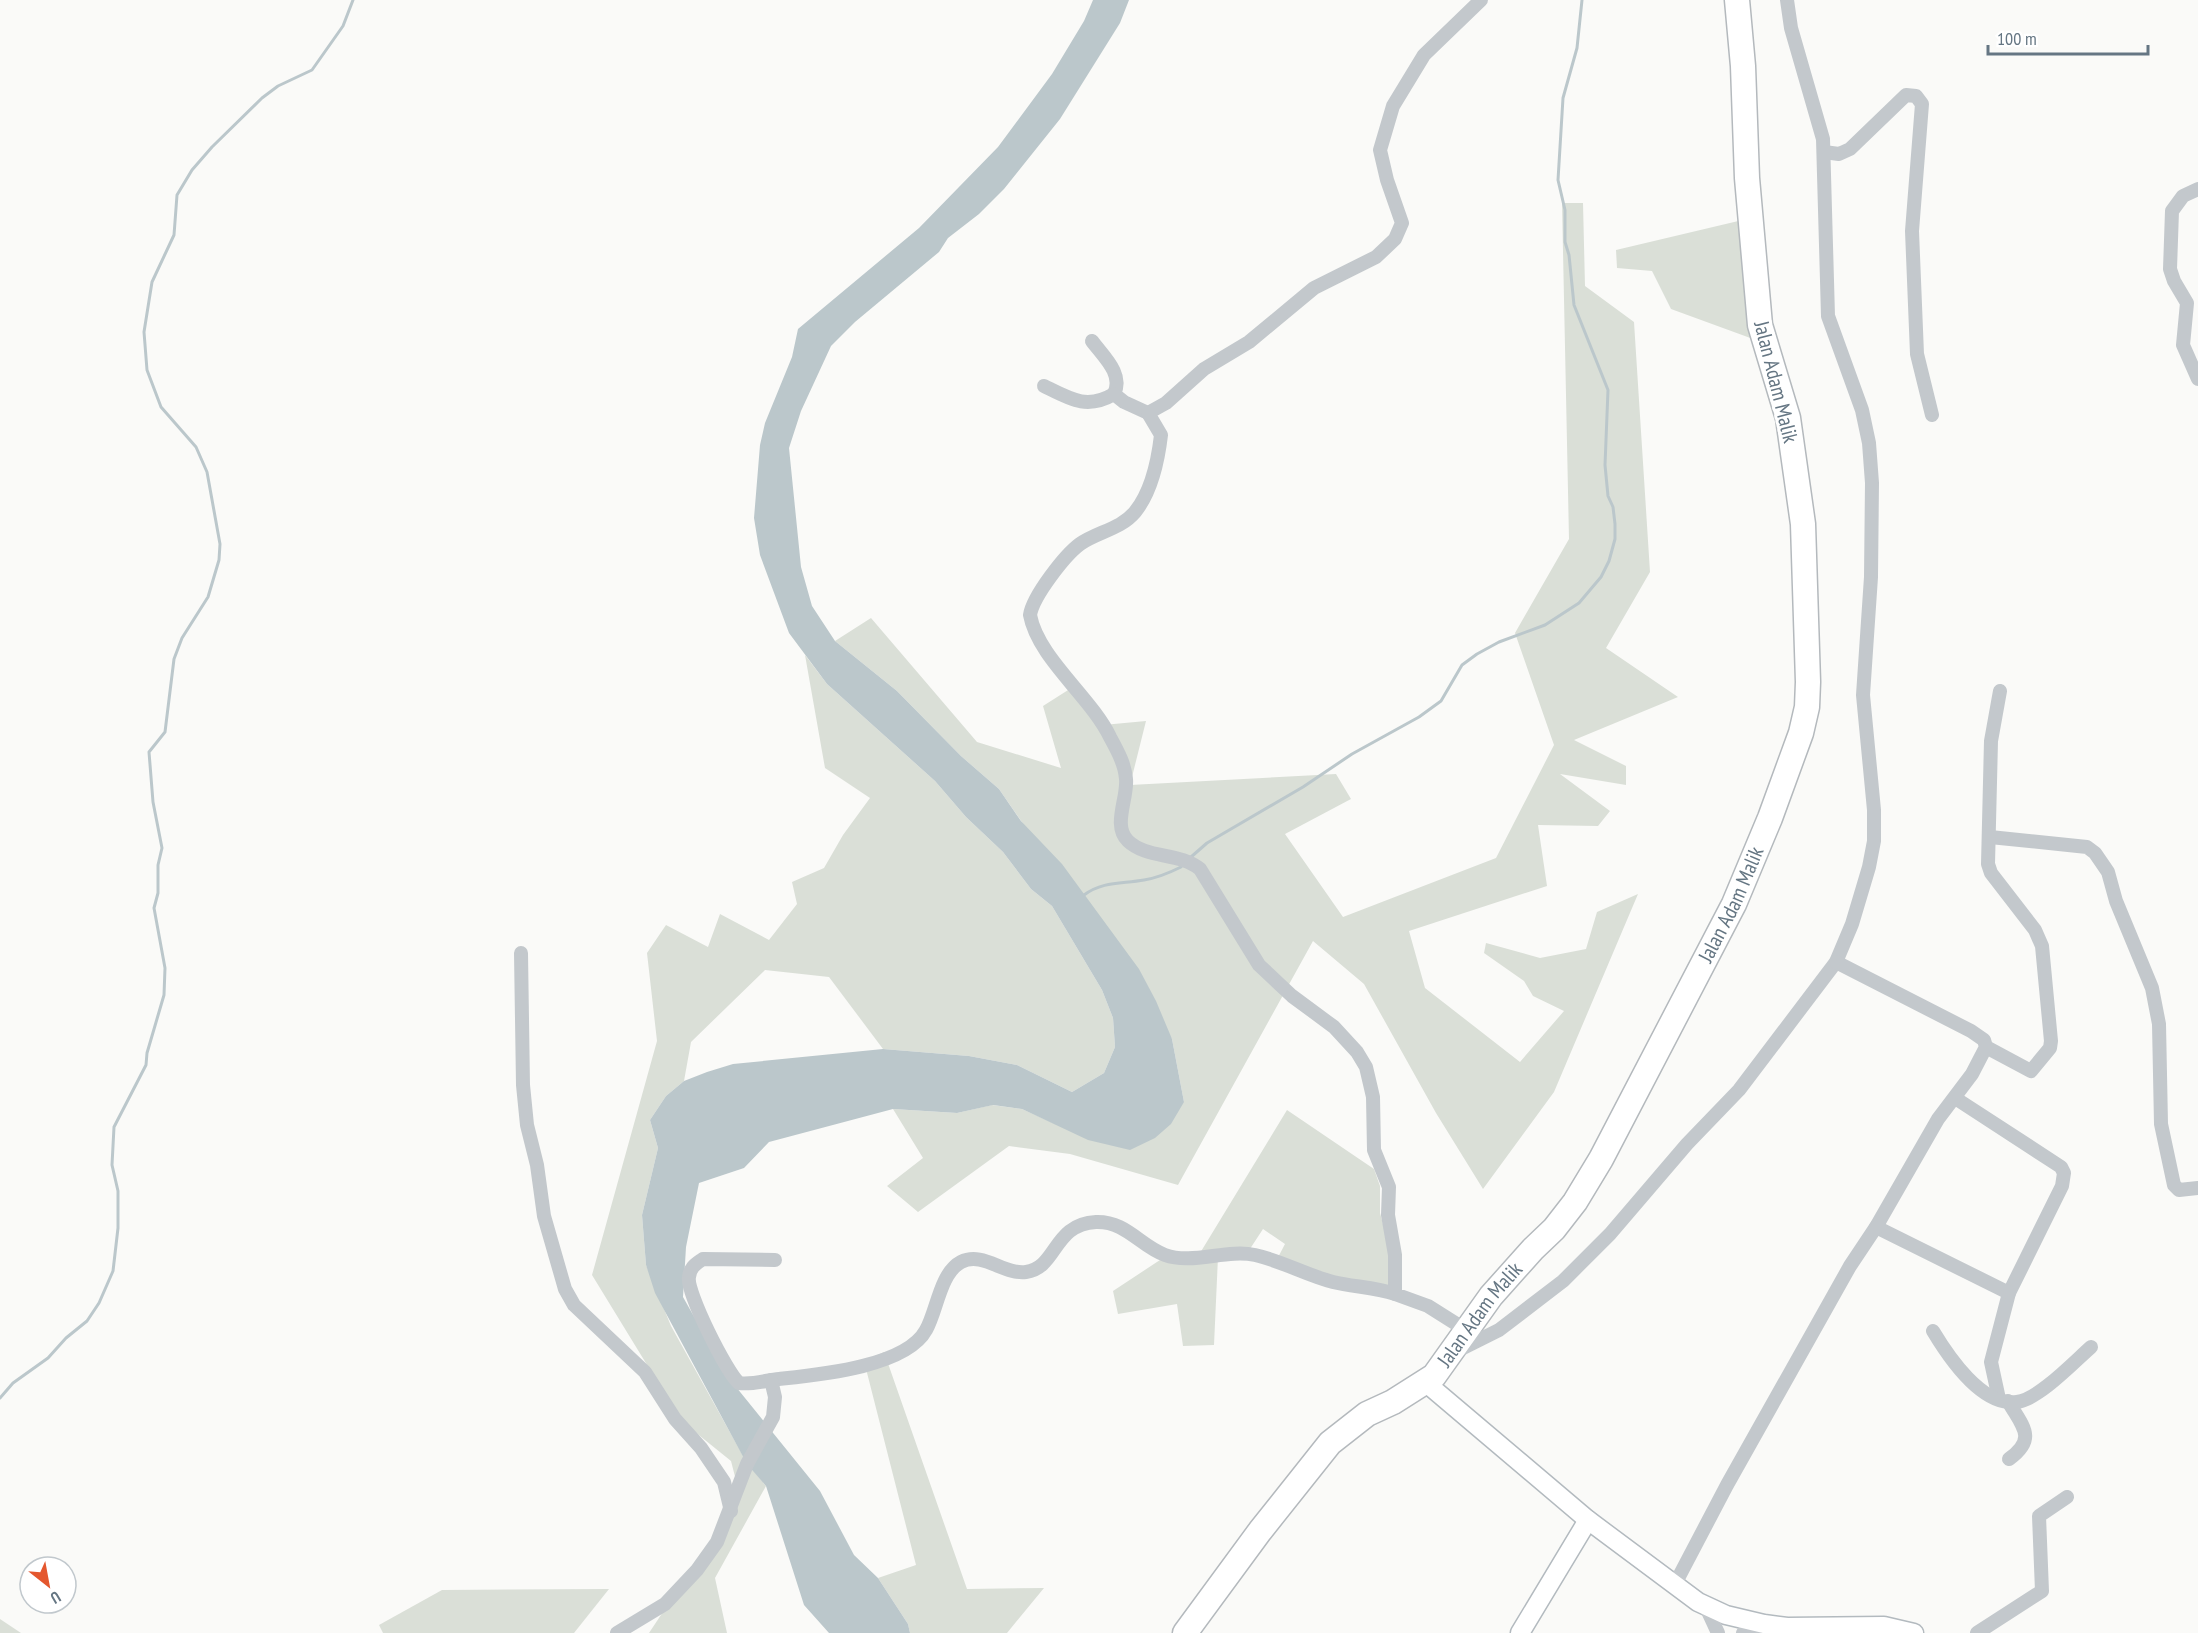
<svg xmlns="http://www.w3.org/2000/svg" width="2198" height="1633" viewBox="0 0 2198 1633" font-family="'PT Sans Narrow',sans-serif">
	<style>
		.green { fill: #dadfd7 }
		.water { fill: #bbc7cb }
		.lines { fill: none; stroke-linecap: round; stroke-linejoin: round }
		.stream { stroke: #bbc7cb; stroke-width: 3 }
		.secondary-casing { stroke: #b3babf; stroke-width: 21 }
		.highway-casing { stroke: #b4b9bd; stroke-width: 27 }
		.street { stroke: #c3c8cc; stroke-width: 14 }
		.secondary { stroke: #fff; stroke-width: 18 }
		.highway { stroke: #fff; stroke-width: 24 }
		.labels { text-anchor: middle; stroke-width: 6; stroke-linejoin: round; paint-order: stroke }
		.street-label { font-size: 21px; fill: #657683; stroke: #fff }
	</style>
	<rect width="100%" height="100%" fill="#fafaf8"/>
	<g class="green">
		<path d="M1562,203H1583L1585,286L1634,322L1650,572L1606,648L1678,697L1574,740L1626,766V785L1560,774L1610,811L1598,826L1538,825L1547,886L1409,931L1425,988L1520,1062L1564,1011L1533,996L1524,981L1484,953L1486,943L1540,958L1586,949L1597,912L1638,894L1554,1092L1483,1189L1436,1113L1364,984L1313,941L1178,1185L1070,1154L1009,1146L918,1212L887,1186L923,1158L893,1109L957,1113L992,1105L1022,1109L1053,1123L1184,1102L1172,1039L999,789L961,756L897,691L835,641L871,618L977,742L1061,768L1043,706L1076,685L1103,725L1146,721L1130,785L1336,774L1351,799L1285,834L1343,917L1496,858L1554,745L1515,633L1569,539Z"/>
		<path d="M1751,218L1764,343L1671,309L1652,271L1617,268L1616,250Z"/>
		<path d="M805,655L827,684L935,781L966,817L1003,852L1031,889L1052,906L1102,990L1113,1018L1115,1047L1104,1073L1072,1092L1017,1065L969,1056L883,1049L829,977L765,970L691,1042L684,1081L666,1096L650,1120L658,1148L642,1215L646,1265L671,1326L747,1463L766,1486L715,1578L727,1633H649L740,1496L731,1461L674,1415L663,1391L592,1275L657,1041L647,953L666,925L708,947L720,914L769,940L797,904L792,882L824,868L843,835L870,798L825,768Z"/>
		<path d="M1287,1110L1374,1169L1380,1186V1213L1390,1251L1388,1296L1274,1265L1285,1244L1263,1229L1246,1255L1218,1257L1214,1345L1183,1346L1177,1304L1118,1314L1113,1291L1160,1260L1197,1258Z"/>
		<path d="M884,1352L967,1589L1044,1588L1007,1633H910L908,1624L878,1578L916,1565L864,1361Z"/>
		<path d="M609,1589L574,1633H383L379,1625L442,1590Z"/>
		<path d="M0,1619L21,1633H0Z"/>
	</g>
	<path class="water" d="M1093,0H1129L1120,23L1060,119L1004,189L979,214L948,238L939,252L855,322L831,346L801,411L789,448L801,567L812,606L835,641L897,691L961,756L999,789L1021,821L1062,864L1139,969L1156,1001L1172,1039L1184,1102L1171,1124L1155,1138L1130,1150L1088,1140L1022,1109L993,1105L957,1113L893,1109L769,1142L744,1168L699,1183L686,1247L683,1297L728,1377L820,1491L854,1555L878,1578L908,1624L910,1633H829L804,1605L766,1486L747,1464L655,1293L646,1265L642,1215L658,1148L650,1120L666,1096L684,1081L707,1072L733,1064L883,1049L969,1056L1017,1065L1072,1092L1104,1073L1115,1047L1113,1018L1102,990L1052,906L1031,889L1003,852L966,817L935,781L827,684L789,633L760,555L754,518L760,445L765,423L792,357L798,329L919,228L998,147L1052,74L1084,21Z"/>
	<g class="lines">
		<g class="stream">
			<path d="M1191,857L1207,843L1303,787L1352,754L1419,717L1441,701L1462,665L1477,654L1499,642L1545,625L1579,603L1601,577L1609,561L1615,539V524L1613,507L1608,496L1605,465L1608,390L1574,305L1569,255L1565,242V210L1558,180L1563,98L1577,48L1582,0"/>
			<path d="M1084,895C1103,881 1122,884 1144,880C1157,878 1169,873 1181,867"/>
			<path d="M0,1398L13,1383L48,1358L66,1338L87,1321L99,1303L113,1271L118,1228V1191L112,1165L114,1127L146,1065L147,1053L164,995L165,968L154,908L158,893V865L162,848L153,802L149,752L165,732L174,659L182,638L208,597L219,560L220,544L207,472L196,447L161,407L147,370L144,332L152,282L174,235L177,195L192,170L212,147L262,98L278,86L312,70L343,26L353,0"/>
		</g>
		<defs>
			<g id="secondary">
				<path d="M1425,1382L1588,1520L1698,1602L1726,1615L1764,1624L1787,1627L1884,1626L1914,1633"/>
				<path d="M1520,1633L1588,1520"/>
			</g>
			<g id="highway">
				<path id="s1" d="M1185,1633L1260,1531L1330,1443L1367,1414L1393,1402L1434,1376L1491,1296L1533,1249L1554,1229L1575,1202L1601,1159L1734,904L1770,818L1801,733L1807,707L1808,682L1803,524L1788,418L1760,325L1747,178L1743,66L1737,0"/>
			</g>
		</defs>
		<use href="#secondary" class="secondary-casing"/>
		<use href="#highway" class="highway-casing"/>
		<g class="street">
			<path d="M1824,152L1839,154L1850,149L1906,95L1916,96L1922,104L1912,231L1917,354L1932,415"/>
			<path d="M2198,189L2183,196L2172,211L2170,269L2174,281L2187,303L2183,345L2198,379"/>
			<path d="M1092,341C1103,356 1124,374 1114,394L1124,402L1148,413"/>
			<path d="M1044,386C1070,399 1087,410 1114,394"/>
			<path d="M1990,837L2087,847L2095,853L2108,872L2116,901L2152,988L2159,1024L2161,1124L2174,1185L2179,1190L2198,1188"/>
			<path d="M521,953L523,1085L527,1125L537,1165L544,1216L565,1289L574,1305L645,1372L675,1419L701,1448L724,1482L731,1511"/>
			<path d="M1986,1047L2031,1071L2050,1048L2051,1041L2042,946L2035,930L1991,873L1988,864L1991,741L2000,691"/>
			<path d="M1955,1098L2061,1167L2064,1173L2062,1186L2009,1293L1991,1362L1999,1399"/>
			<path d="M1876,1227L2009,1293"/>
			<path d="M775,1260L703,1259C696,1264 690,1267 689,1277C686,1292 727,1373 739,1383C752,1385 767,1380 779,1379C817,1375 906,1367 926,1330C937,1311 940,1273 961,1262C983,1251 1004,1275 1026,1272C1057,1268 1053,1224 1096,1222C1126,1221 1140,1246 1165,1255C1192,1265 1226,1249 1255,1255C1282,1261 1306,1275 1333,1282C1353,1287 1375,1287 1395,1294"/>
			<path d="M1466,1330L1428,1306L1395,1294V1255L1388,1215L1389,1187L1374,1150L1373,1097L1366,1067L1357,1052L1334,1027L1292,996L1259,965L1200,869C1179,852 1147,859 1128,841C1112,826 1128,798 1126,779C1125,764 1117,750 1110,737C1091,697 1038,658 1030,615C1033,596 1065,555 1080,544C1097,532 1121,529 1135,512C1152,491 1158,461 1161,435L1148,413L1166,403L1204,369L1249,342L1314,288L1376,257L1395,239L1402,223L1387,180L1380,150L1393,106L1424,55L1481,0"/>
			<path d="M1933,1331C1948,1356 1982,1407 2017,1402C2039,1399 2074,1362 2091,1347"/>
			<path d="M1455,1352L1499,1330L1563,1281L1610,1234L1687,1144L1739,1090L1836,962L1852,924L1869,867L1874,841V810L1863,695L1871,577L1872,483L1869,443L1862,410L1828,316L1823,139L1791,28L1787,0"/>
			<path d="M2008,1401C2022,1426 2038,1438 2009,1459"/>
			<path d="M1674,1586L1727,1485L1850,1266L1876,1227L1938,1119L1972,1074L1986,1047L1984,1040L1971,1031L1836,962"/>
			<path d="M1706,1607L1718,1633"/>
			<path d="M617,1633L665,1604L697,1570L717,1542L747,1464L773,1417L775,1397L771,1380"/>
			<path d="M1743,1633L1764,1624"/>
			<path d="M1977,1633L2042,1591L2039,1516L2067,1497"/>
		</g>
		<use href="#secondary" class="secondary"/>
		<use href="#highway" class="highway"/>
	</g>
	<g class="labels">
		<g class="street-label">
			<text transform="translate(1776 382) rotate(76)" y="7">Jalan Adam Malik</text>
			<text dy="7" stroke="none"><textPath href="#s1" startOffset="924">Jalan Adam Malik</textPath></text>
			<text dy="7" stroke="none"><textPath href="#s1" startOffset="440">Jalan Adam Malik</textPath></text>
		</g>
	</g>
	<g transform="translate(48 1585) rotate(149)"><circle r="28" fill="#ffffff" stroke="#c1c8cd" stroke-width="1.5"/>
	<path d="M0-4.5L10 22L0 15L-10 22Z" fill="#e4572e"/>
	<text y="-9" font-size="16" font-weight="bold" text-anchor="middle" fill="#657683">U</text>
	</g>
	<path d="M1988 45v9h160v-9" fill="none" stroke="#657683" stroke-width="3"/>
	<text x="1997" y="45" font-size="18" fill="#657683" stroke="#ffffff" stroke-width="4.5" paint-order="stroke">100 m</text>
</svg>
